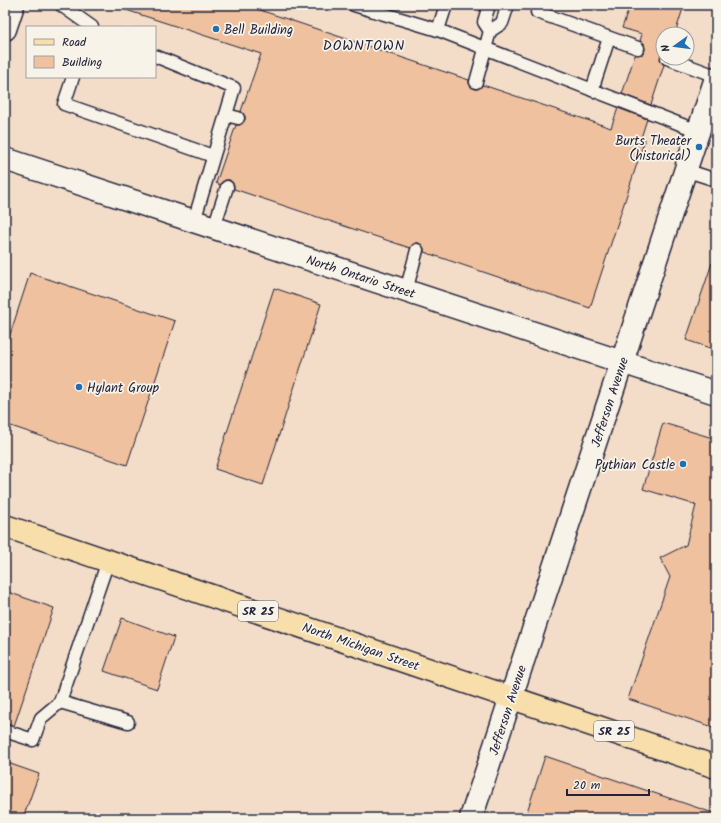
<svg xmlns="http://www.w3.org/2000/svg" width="721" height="823" viewBox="0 0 721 823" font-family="Kalam,sans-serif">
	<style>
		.built { fill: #f3ddc8; fill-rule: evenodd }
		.building { fill: #efc19f; stroke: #22223b }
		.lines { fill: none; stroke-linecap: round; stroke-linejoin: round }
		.lane-casing { stroke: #22223b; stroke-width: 15 }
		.street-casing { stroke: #22223b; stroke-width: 25 }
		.secondary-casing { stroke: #22223b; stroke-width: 25 }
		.primary-casing { stroke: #22223b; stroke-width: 25 }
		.lane { stroke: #f7f3e8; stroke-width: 12 }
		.street { stroke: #f7f3e8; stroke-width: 22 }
		.secondary { stroke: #f7f3e8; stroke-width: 22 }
		.primary { stroke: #f8deab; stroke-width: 22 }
		.poi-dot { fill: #1f6fb2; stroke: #f7f3e8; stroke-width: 1.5 }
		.labels { text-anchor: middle; stroke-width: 3.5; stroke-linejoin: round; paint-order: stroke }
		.shield { fill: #f7f3e8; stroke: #62616f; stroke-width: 1 }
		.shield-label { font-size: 12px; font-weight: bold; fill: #22223b }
		.poi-label { font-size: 13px; fill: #22223b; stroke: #f7f3e8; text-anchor: start }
		.street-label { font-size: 13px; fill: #22223b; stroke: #f7f3e8 }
		.neighbourhood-label { font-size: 14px; letter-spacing: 1px; fill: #22223b; stroke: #f7f3e8 }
	</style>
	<rect width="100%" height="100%" fill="#f5e9d9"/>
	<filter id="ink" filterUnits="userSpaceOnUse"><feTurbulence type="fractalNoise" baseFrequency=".025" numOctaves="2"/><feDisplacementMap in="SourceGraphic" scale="8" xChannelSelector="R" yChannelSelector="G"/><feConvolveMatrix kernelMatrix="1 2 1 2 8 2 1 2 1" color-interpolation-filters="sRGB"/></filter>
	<g filter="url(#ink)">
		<path class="built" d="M5,5H716V818H5ZM27,27H155V77H27ZM663,34H687V58H663Z"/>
		<g class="building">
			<path d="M123,5H259L257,9L469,80V84L474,89H478L483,85L611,128L618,108L647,119L641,138L645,139L590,308L424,252V248L419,243H415L410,248L234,189V185L230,180H225L220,185L216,183L236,125H240L245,120V116L241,111L261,54L123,9Z"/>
			<path d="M630,5H684L675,34H663V52L660,59L664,65L651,105L622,94L635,55L643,54L645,50L644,43L640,41L642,34L622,28Z"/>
			<path d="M712,263L716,264V350L686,340Z"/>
			<path d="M30,273L175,321L127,465L5,424V350Z"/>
			<path d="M274,288L321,304L263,485L215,469Z"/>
			<path d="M663,423L716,439V728L628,699L670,577L660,558L686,545L696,505L643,489Z"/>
			<path d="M5,591L54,608L14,726L5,724Z"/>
			<path d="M122,618L174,637L157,689L104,671Z"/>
			<path d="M545,756L716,814V818H525Z"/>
			<path d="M5,762L39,774L23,818H5Z"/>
		</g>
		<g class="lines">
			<defs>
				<g id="lane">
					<path d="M61,5L92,27"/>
					<path d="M354,5L438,30L698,131"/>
					<path d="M489,5L484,22L490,31"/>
					<path d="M539,5L537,12L638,48"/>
					<path d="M438,30L446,5"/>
					<path d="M155,56L234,88L194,221"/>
					<path d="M667,58L716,76"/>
					<path d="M73,77L64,104L213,156"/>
					<path d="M476,82L490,31L502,23L508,5"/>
					<path d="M592,90L609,38"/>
					<path d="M226,115L238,118"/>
					<path d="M685,170L716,180"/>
					<path d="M214,227L227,187"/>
					<path d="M406,291L417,250"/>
					<path d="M108,561L60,702L128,722"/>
					<path d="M5,731L33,740L41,718L60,702"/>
				</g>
				<path id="street" d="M5,159L716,393"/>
				<g id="secondary">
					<path d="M5,29L13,5"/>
					<path d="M471,818L716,78"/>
				</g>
				<path id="primary" d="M5,526L716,767"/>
			</defs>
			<use href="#lane" class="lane-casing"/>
			<use href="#street" class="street-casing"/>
			<use href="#secondary" class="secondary-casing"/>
			<use href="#primary" class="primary-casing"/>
			<use href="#lane" class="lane"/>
			<use href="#street" class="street"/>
			<use href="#secondary" class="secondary"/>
			<use href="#primary" class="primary"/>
		</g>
	</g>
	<g class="poi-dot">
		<circle cx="216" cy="29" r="4"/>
		<circle cx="699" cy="147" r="4"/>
		<circle cx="79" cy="387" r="4"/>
		<circle cx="683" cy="464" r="4"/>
	</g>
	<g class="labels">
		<g class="shield">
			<rect x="238" y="601" width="40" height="20" rx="3"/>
			<rect x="594" y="721" width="40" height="20" rx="3"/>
		</g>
		<g class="shield-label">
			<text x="258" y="615">SR 25</text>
			<text x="614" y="735">SR 25</text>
		</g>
		<g class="poi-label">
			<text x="224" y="34">Bell Building</text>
			<text x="691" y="145" text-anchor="end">Burts Theater<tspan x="691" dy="15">(historical)</tspan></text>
			<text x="87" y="392">Hylant Group</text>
			<text x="675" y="469" text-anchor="end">Pythian Castle</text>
		</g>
		<g class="street-label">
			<text transform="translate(361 276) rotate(18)" y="5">North Ontario Street</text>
			<text transform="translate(609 402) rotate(-72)" y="5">Jefferson Avenue</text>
			<text transform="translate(361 646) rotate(19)" y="5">North Michigan Street</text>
			<text transform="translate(507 710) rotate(-72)" y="5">Jefferson Avenue</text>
		</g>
		<g class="neighbourhood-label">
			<text x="364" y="50">DOWNTOWN</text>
		</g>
	</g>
	<rect width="721" height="823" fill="none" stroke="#f7f3e8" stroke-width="20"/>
	<rect x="10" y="10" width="701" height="803" fill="none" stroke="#22223b" stroke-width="1.5" filter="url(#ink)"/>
	<rect x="26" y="26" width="130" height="52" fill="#f7f3e8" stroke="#a29fa3"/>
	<rect x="34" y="39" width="20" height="6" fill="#f8deab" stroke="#a29fa3"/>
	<text x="62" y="46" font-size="12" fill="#22223b">Road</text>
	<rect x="34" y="56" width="20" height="12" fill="#efc19f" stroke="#a29fa3"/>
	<text x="62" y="66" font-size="12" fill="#22223b">Building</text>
	<g transform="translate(675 46) rotate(256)"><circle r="19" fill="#f7f3e8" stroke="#a29fa3"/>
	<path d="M0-3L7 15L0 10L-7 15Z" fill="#1f6fb2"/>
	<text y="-6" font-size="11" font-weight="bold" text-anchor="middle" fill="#22223b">N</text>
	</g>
	<path d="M567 789v6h82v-6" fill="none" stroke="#22223b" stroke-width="2"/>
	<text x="573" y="789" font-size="12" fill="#22223b" stroke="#f7f3e8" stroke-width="3" paint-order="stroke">20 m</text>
</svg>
